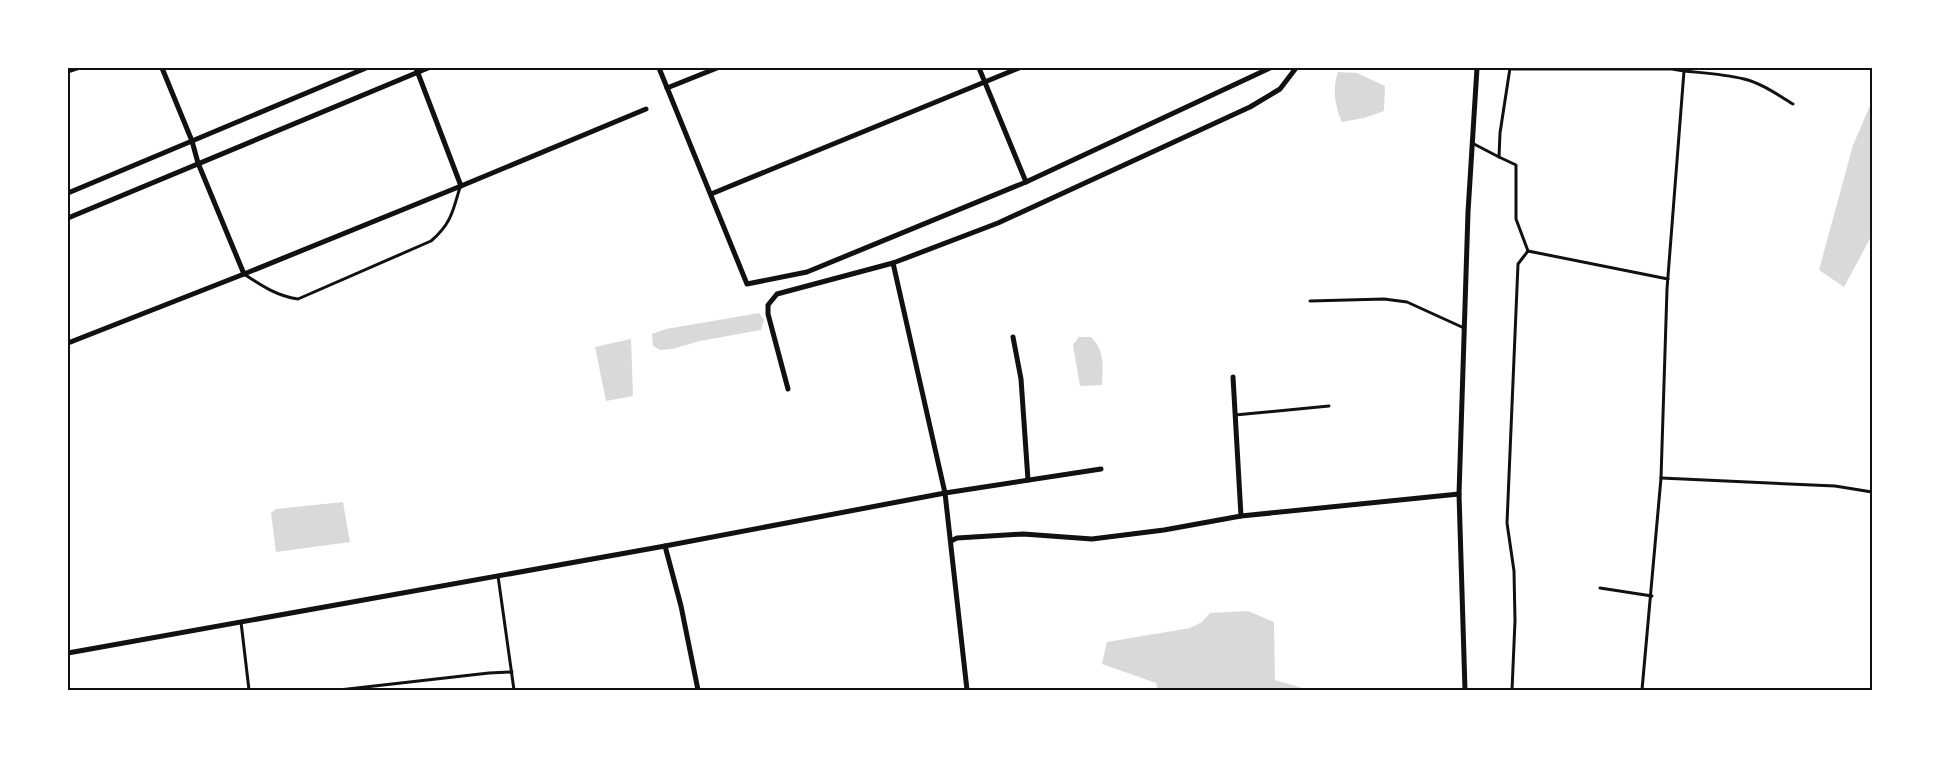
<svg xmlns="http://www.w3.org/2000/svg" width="1940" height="758" font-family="'Varela Round',sans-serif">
  <rect width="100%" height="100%" fill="#fff"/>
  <g fill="#d9d9d9">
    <path d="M 1338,72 L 1357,73 L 1385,86 L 1384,111 L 1364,118 L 1342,122 C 1335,108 1332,87 1338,72 Z"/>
    <path d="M 1872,101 L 1872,235 L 1844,287 L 1819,270 L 1853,145 Z"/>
    <path d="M 759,313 L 764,320 L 761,330 L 700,341 L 672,349 L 660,350 L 653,346 L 652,334 L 666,329 Z"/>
    <path d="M 1079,337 L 1091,337 C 1105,351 1103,367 1102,385 L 1080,386 L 1073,345 Z"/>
    <path d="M 631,339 L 633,396 L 606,401 L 595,347 Z"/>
    <path d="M 343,502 L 350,542 L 276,552 L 271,513 L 276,509 Z"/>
    <path d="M 1248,611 L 1274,622 L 1275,680 L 1309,690 L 1158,690 L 1156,683 L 1102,664 L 1107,642 L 1190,628 L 1202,622 L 1210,613 Z"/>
  </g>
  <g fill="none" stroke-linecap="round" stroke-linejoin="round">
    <g stroke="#111" stroke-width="3">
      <path d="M 1510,69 L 1672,69 L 1684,71 L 1667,289 L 1661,478 L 1642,690"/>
      <path d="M 1684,71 C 1704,73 1724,74 1744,79 C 1761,83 1778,95 1793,104"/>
      <path d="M 1472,143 L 1499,157 L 1500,133 L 1510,68"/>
      <path d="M 1499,157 L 1516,165 L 1516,219 L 1528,251"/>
      <path d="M 244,274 C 262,286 277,296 298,299 L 431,241 C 451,224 453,211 460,187"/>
      <path d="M 1310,301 L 1384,299 L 1407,302 L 1464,328"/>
      <path d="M 1235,415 L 1329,406"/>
      <path d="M 1661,478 L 1835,486 L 1872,492"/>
      <path d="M 498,576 L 514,690"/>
      <path d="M 1600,588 L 1652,596"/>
      <path d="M 241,622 L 249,690"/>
      <path d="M 339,690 L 489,673 L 512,672"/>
      <path d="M 1512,690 L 1515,621 L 1514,571 L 1507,523 L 1518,264 L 1528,251 L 1668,279"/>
    </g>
    <g stroke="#111" stroke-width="5">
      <path d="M 162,68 L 192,141 L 198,163 L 244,274"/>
      <path d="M 416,68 L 461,186 L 646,109"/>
      <path d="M 659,68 L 747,284 L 807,272 L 1026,182 L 1270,68"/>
      <path d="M 979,68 L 1026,182"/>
      <path d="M 68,71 L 77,68"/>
      <path d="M 667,88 L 717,68"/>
      <path d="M 68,193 L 366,68"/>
      <path d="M 711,194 L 1019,68"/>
      <path d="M 68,218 L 428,68"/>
      <path d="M 893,263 L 945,493 L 1101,469"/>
      <path d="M 1013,337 L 1021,379 L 1028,480"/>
      <path d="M 68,343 L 244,274 L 461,186"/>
      <path d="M 1233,377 L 1241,516"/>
      <path d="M 788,389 L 768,314 L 768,305 L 777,294 L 893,263 L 998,223 L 1250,107 L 1280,89 L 1296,68"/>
      <path d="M 951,541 L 957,538 L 1023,534 L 1092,539 L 1164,530 L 1241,516 L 1459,494"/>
      <path d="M 665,546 L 681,606 L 698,690"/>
      <path d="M 68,653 L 665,546 L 945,493 L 967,690"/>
      <path d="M 1465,690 L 1459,494 L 1468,212 L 1477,68"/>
    </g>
  </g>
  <rect width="1940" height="758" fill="none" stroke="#ffffff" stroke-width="138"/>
  <rect x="69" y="69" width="1802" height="620" fill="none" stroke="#111" stroke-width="2"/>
</svg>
